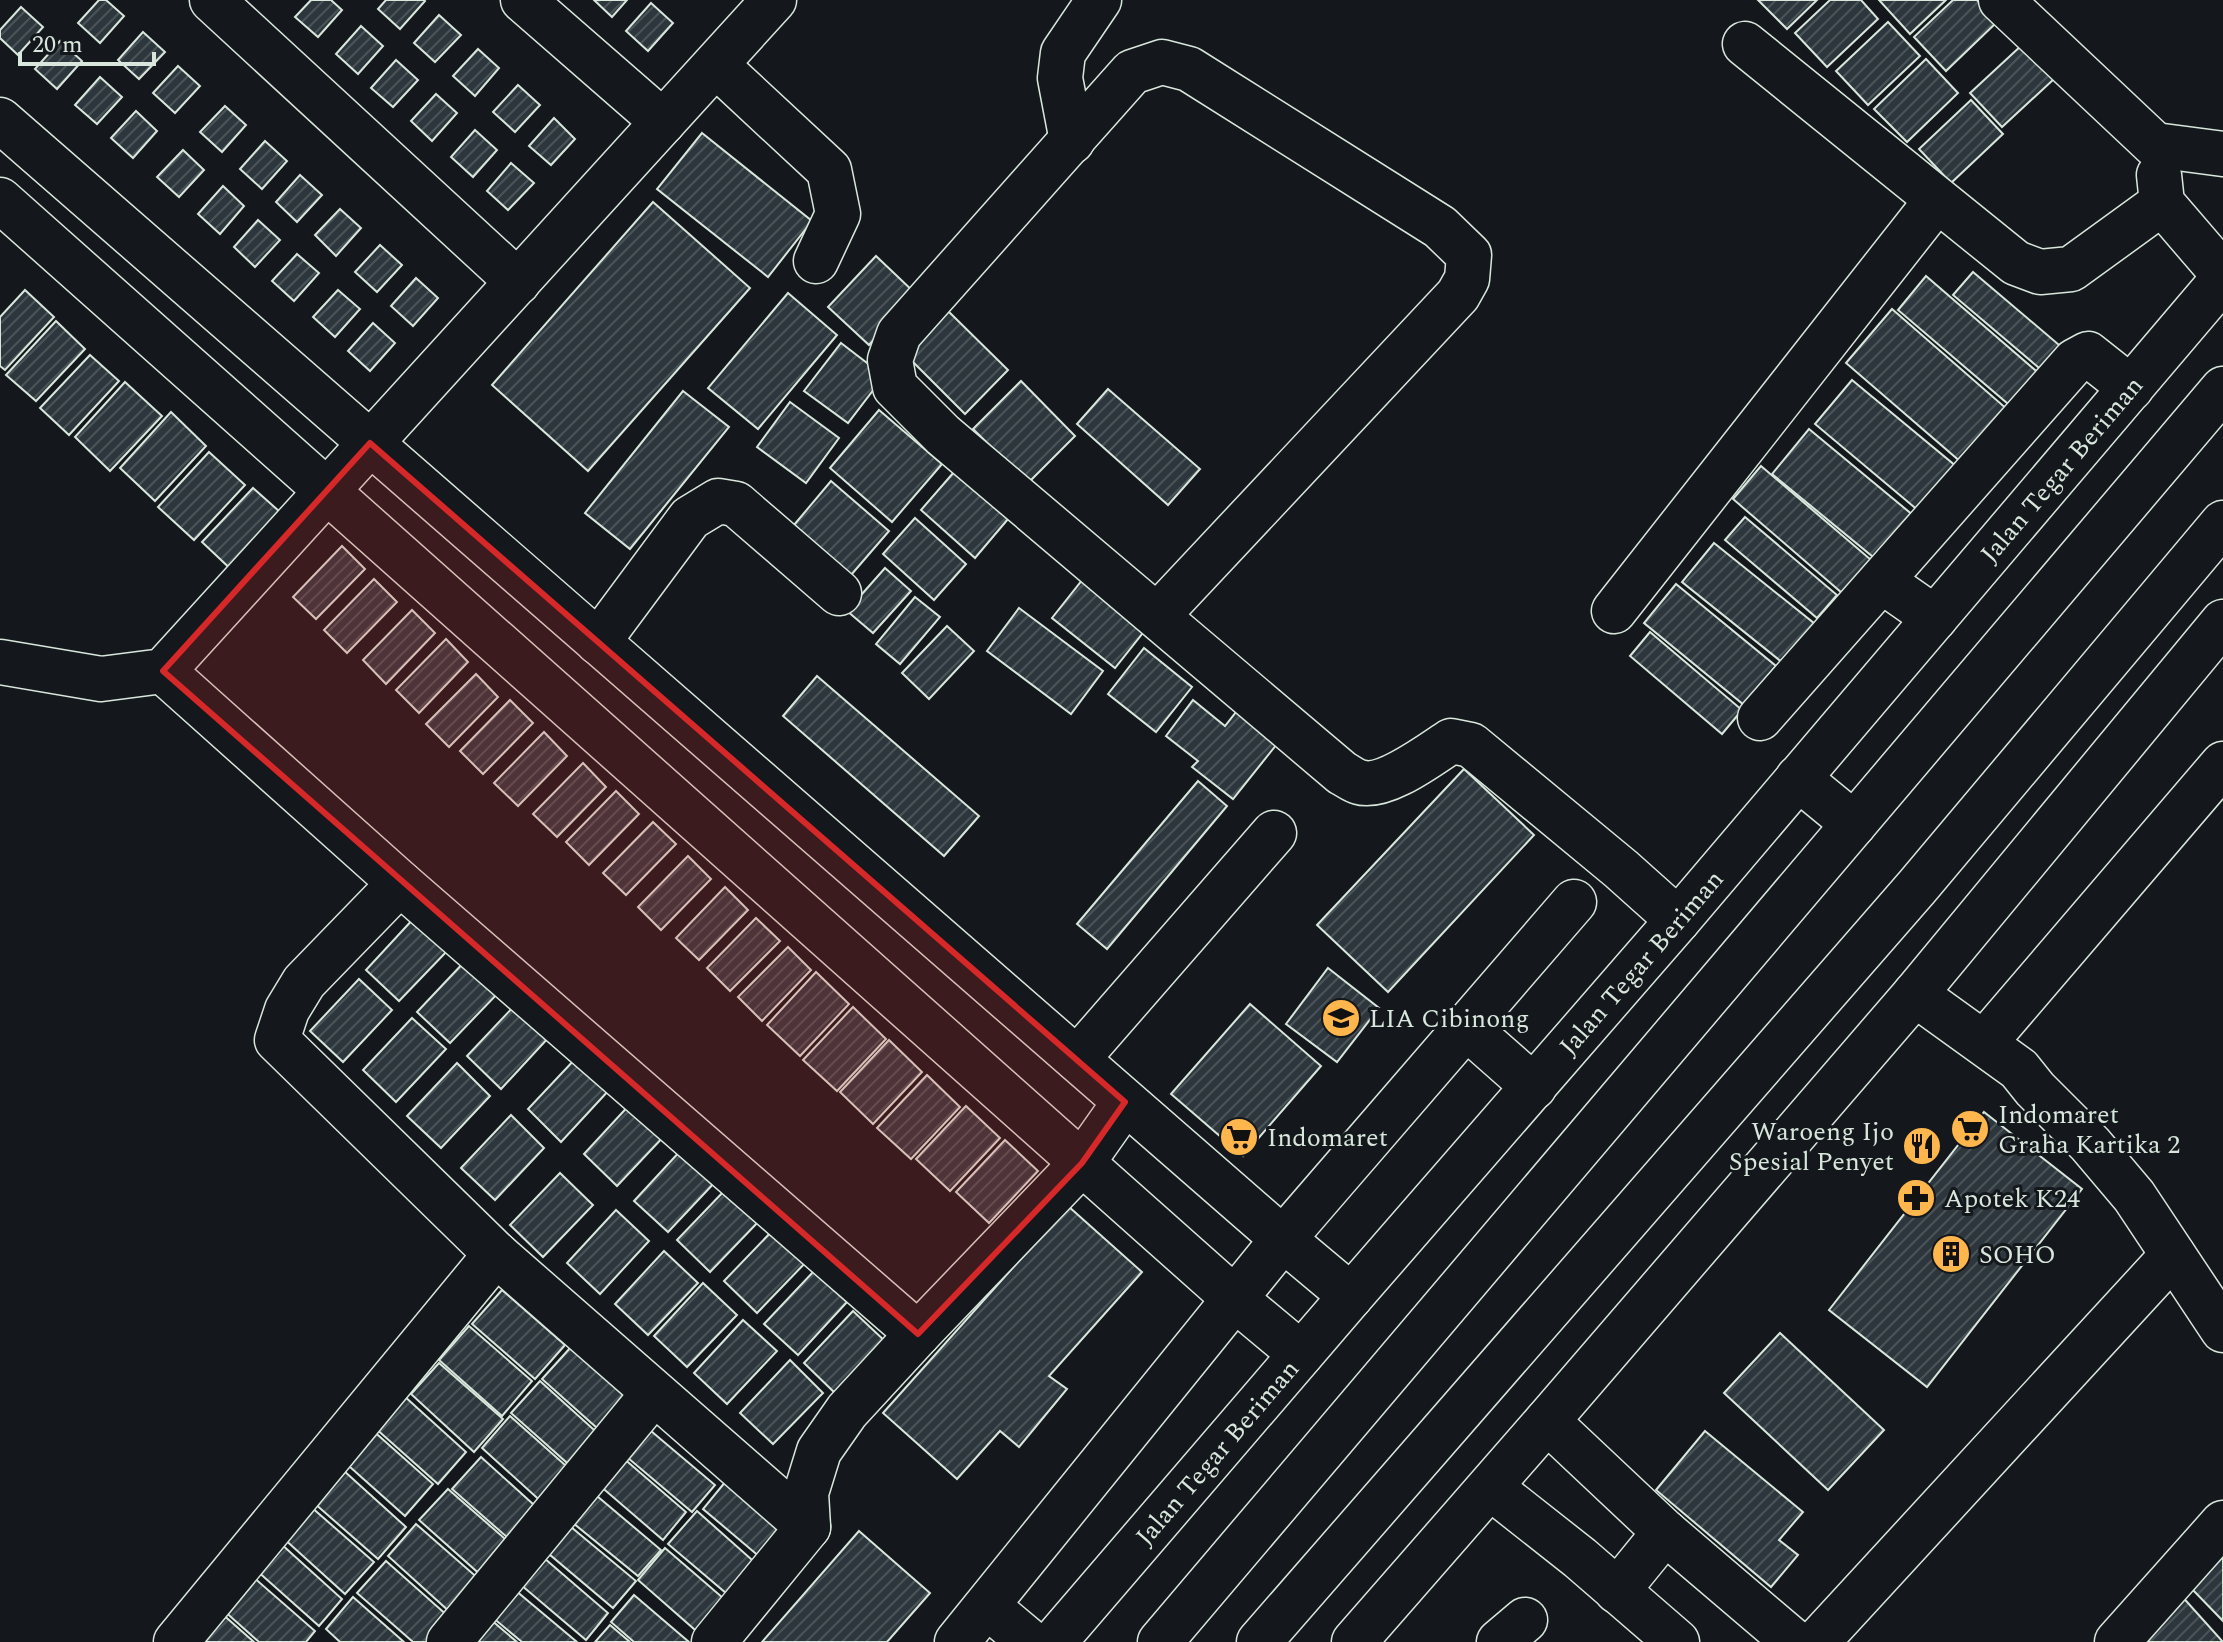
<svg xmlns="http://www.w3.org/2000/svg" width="2223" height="1642" font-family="Spectral,serif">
  <defs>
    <pattern id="building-hatch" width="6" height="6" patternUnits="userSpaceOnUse" patternTransform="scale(2)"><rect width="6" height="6" fill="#2c363c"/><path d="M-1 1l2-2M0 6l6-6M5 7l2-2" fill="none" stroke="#4a5358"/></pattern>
  </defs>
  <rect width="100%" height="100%" fill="#14181c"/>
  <g fill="url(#building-hatch)" stroke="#d8e6dc" stroke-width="2">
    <path d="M 99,0 L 106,0 L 124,16 L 100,43 L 78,23 Z"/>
    <path d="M 311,0 L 331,0 L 342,10 L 318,37 L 295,17 Z"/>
    <path d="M 386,0 L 424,0 L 425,1 L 400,29 L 378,9 Z"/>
    <path d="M 594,0 L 627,0 L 612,17 Z"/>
    <path d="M 1758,0 L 1817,0 L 1787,29 Z"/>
    <path d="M 1830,0 L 1861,0 L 1878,19 L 1827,67 L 1795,33 Z"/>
    <path d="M 1879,0 L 1946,0 L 1910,34 Z"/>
    <path d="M 1953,0 L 1977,0 L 1997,22 L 1946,71 L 1914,37 Z"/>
    <path d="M 651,3 L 673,23 L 648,51 L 626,31 Z"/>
    <path d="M 21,7 L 43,27 L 18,55 L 0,38 L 0,30 Z"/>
    <path d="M 439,15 L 461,35 L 435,62 L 414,43 Z"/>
    <path d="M 1888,22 L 1920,56 L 1868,105 L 1836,71 Z"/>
    <path d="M 361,26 L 383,46 L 358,74 L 336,54 Z"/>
    <path d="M 143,32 L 165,52 L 139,79 L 118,60 Z"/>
    <path d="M 60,41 L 82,61 L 57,89 L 35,69 Z"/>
    <path d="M 2022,45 L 2054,79 L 2002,127 L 1970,93 Z"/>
    <path d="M 478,49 L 499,68 L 475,96 L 453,76 Z"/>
    <path d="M 1926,59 L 1958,93 L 1907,142 L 1874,109 Z"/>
    <path d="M 396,60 L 418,80 L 393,107 L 371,88 Z"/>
    <path d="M 178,66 L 200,86 L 175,113 L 153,93 Z"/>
    <path d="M 100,77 L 122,97 L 97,124 L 75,105 Z"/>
    <path d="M 518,85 L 540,105 L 515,132 L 493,112 Z"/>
    <path d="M 436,94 L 457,113 L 432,141 L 411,121 Z"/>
    <path d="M 1971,100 L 2003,134 L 1951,183 L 1919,149 Z"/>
    <path d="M 225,106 L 246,125 L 222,152 L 200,132 Z"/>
    <path d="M 136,111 L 157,131 L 133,158 L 111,138 Z"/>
    <path d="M 554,118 L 575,139 L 551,165 L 529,146 Z"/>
    <path d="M 475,130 L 497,150 L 473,177 L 451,157 Z"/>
    <path d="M 702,133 L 812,221 L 768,277 L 657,189 Z"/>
    <path d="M 265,141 L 287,161 L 262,189 L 240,169 Z"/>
    <path d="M 183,150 L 204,170 L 179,197 L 157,177 Z"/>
    <path d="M 511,163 L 534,183 L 508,210 L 487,191 Z"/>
    <path d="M 300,175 L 322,195 L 297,222 L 276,202 Z"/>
    <path d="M 223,186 L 244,206 L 220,234 L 198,214 Z"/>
    <path d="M 653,202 L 750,288 L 588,471 L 492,385 Z"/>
    <path d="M 340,209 L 361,228 L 336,256 L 315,235 Z"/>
    <path d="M 258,220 L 280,240 L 255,267 L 234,247 Z"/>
    <path d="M 380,245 L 402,265 L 377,292 L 355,272 Z"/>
    <path d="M 297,254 L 319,273 L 294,301 L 272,281 Z"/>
    <path d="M 876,256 L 916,294 L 869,345 L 828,307 Z"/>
    <path d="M 1973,272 L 2065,350 L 2045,373 L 1953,295 Z"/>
    <path d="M 1926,276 L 2042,376 L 2014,409 L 1898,310 Z"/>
    <path d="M 416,278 L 438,298 L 413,326 L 391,306 Z"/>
    <path d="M 25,290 L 54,317 L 5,370 L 0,366 L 0,317 Z"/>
    <path d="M 338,290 L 360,309 L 335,337 L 313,317 Z"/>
    <path d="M 788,293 L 837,335 L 758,429 L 708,388 Z"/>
    <path d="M 944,307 L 1008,370 L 965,414 L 901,350 Z"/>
    <path d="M 1892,309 L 2008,410 L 1962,463 L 1846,363 Z"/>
    <path d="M 56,321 L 85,349 L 36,401 L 6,375 Z"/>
    <path d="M 373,323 L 395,343 L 370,371 L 348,351 Z"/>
    <path d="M 841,343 L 884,376 L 848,423 L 804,391 Z"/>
    <path d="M 90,355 L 119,381 L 69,435 L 40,408 Z"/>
    <path d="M 1852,380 L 1957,467 L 1920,512 L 1815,424 Z"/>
    <path d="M 1021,381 L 1075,436 L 1028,483 L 973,429 Z"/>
    <path d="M 125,382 L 162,416 L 110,471 L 75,437 Z"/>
    <path d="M 1108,389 L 1200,469 L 1168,505 L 1077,424 Z"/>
    <path d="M 683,391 L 729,427 L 630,549 L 585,513 Z"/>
    <path d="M 790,402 L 839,438 L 806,483 L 757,447 Z"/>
    <path d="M 879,410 L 942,464 L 892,522 L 830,468 Z"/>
    <path d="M 171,412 L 206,446 L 155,501 L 120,468 Z"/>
    <path d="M 1809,429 L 1914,516 L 1878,561 L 1772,474 Z"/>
    <path d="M 209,452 L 245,485 L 194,540 L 158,507 Z"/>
    <path d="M 1761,466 L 1877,565 L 1849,599 L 1733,499 Z"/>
    <path d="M 954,472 L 1008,519 L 975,558 L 921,510 Z"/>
    <path d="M 831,481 L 889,531 L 851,575 L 794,525 Z"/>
    <path d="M 253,488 L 289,520 L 237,575 L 202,542 Z"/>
    <path d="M 1745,517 L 1837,595 L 1817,618 L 1725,540 Z"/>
    <path d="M 915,518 L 966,564 L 934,600 L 883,554 Z"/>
    <path d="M 1714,543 L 1815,624 L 1783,663 L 1682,582 Z"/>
    <path d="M 342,546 L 365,569 L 316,619 L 293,597 Z"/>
    <path d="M 885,568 L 911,591 L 873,633 L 847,611 Z"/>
    <path d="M 1087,574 L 1150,624 L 1115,668 L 1052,618 Z"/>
    <path d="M 374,579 L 397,602 L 347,653 L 324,630 Z"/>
    <path d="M 1676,584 L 1776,666 L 1744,705 L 1644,623 Z"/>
    <path d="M 915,597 L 940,617 L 900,664 L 876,644 Z"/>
    <path d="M 1019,608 L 1103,671 L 1071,714 L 987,651 Z"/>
    <path d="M 412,610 L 435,633 L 386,684 L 363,660 Z"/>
    <path d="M 947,626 L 974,651 L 929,699 L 902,673 Z"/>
    <path d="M 1650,632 L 1742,710 L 1722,734 L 1630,656 Z"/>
    <path d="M 446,639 L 468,662 L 419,713 L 396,690 Z"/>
    <path d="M 1144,648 L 1192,687 L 1156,732 L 1108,694 Z"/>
    <path d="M 476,674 L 498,697 L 449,747 L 426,724 Z"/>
    <path d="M 817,676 L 979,816 L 944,856 L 783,716 Z"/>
    <path d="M 510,700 L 533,723 L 483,774 L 460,751 Z"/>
    <path d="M 1193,700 L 1225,726 L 1240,707 L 1281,739 L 1233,799 L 1192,767 L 1198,761 L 1166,736 Z"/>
    <path d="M 544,732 L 567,756 L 518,806 L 494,783 Z"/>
    <path d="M 583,763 L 606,787 L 557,837 L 533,814 Z"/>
    <path d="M 1464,769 L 1534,835 L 1388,992 L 1317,925 Z"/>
    <path d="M 1198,781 L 1227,806 L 1107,949 L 1077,924 Z"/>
    <path d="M 616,791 L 639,814 L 589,865 L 566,842 Z"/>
    <path d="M 653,822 L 676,844 L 626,895 L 603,873 Z"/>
    <path d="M 688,856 L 711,879 L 661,930 L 638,907 Z"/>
    <path d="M 725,887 L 748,910 L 699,960 L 676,938 Z"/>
    <path d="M 415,917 L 449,949 L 399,1001 L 366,970 Z"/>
    <path d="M 756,918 L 780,941 L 730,991 L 707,968 Z"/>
    <path d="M 788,947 L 811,970 L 762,1021 L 738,997 Z"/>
    <path d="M 467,959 L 500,991 L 450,1043 L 417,1012 Z"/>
    <path d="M 1328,968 L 1379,1008 L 1337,1062 L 1286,1024 Z"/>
    <path d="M 816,972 L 849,1004 L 800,1056 L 767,1025 Z"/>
    <path d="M 359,979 L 392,1010 L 343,1062 L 310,1031 Z"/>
    <path d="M 516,1004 L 550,1036 L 501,1089 L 467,1056 Z"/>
    <path d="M 1250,1004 L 1321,1066 L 1243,1156 L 1171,1094 Z"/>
    <path d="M 853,1007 L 886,1039 L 837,1091 L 803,1060 Z"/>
    <path d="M 412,1018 L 446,1049 L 396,1102 L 363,1070 Z"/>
    <path d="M 889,1040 L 922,1072 L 873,1124 L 840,1092 Z"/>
    <path d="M 577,1057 L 610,1089 L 561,1142 L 528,1109 Z"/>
    <path d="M 457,1063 L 490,1096 L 441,1148 L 407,1116 Z"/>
    <path d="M 927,1075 L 960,1107 L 911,1159 L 877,1128 Z"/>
    <path d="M 633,1101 L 667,1133 L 617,1186 L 584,1154 Z"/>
    <path d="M 966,1106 L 1000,1138 L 950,1191 L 916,1159 Z"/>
    <path d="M 1984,1112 L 2082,1189 L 1927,1387 L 1829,1310 Z"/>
    <path d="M 511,1115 L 544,1148 L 495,1200 L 461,1168 Z"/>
    <path d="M 1005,1140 L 1038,1171 L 989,1223 L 956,1192 Z"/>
    <path d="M 683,1148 L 717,1180 L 668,1232 L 634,1201 Z"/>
    <path d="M 560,1173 L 593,1205 L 543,1257 L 510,1225 Z"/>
    <path d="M 727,1188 L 761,1219 L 710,1272 L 677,1240 Z"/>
    <path d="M 1068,1206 L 1142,1272 L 1049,1376 L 1067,1389 L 1019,1447 L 1000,1431 L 957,1479 L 883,1413 Z"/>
    <path d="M 616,1210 L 649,1241 L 600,1294 L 567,1263 Z"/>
    <path d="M 774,1229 L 808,1260 L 757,1313 L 724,1281 Z"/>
    <path d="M 664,1251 L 698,1283 L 648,1335 L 615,1304 Z"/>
    <path d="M 814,1271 L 847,1302 L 798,1355 L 764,1324 Z"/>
    <path d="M 703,1283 L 737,1315 L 687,1367 L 654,1336 Z"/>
    <path d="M 502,1290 L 565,1345 L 535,1379 L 472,1324 Z"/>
    <path d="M 853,1311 L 887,1343 L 837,1395 L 804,1363 Z"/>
    <path d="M 743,1320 L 777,1351 L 727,1404 L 694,1373 Z"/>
    <path d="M 469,1326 L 532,1381 L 502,1416 L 439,1360 Z"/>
    <path d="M 1780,1333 L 1884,1430 L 1828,1490 L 1724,1393 Z"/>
    <path d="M 571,1347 L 634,1404 L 606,1436 L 542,1379 Z"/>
    <path d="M 790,1360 L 823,1393 L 773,1444 L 740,1413 Z"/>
    <path d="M 439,1363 L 503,1419 L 474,1452 L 411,1394 Z"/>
    <path d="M 540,1381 L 603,1438 L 575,1470 L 511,1413 Z"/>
    <path d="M 403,1395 L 466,1452 L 438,1484 L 374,1427 Z"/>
    <path d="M 510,1416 L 574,1473 L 545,1505 L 482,1448 Z"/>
    <path d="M 370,1428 L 433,1484 L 405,1516 L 341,1459 Z"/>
    <path d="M 651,1431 L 715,1485 L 692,1512 L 628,1458 Z"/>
    <path d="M 1705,1431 L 1803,1512 L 1779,1540 L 1798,1555 L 1771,1587 L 1656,1490 Z"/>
    <path d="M 481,1457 L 544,1514 L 516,1545 L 452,1489 Z"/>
    <path d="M 622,1457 L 686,1512 L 663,1540 L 599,1485 Z"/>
    <path d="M 343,1470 L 406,1527 L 378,1559 L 314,1503 Z"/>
    <path d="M 726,1481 L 790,1536 L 767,1563 L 703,1509 Z"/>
    <path d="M 448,1489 L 512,1545 L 483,1577 L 419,1520 Z"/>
    <path d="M 597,1496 L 661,1550 L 638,1576 L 573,1523 Z"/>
    <path d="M 310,1506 L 374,1562 L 345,1594 L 282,1537 Z"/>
    <path d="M 697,1511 L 760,1567 L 733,1599 L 668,1544 Z"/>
    <path d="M 416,1524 L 480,1580 L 451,1613 L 388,1556 Z"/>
    <path d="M 571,1527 L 636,1581 L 613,1608 L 549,1554 Z"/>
    <path d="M 859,1531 L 930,1593 L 887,1642 L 762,1642 Z"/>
    <path d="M 280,1543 L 342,1599 L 319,1626 L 256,1570 Z"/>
    <path d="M 665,1548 L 730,1604 L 702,1636 L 638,1580 Z"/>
    <path d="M 2223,1554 L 2223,1621 L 2190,1587 Z"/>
    <path d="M 544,1558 L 608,1613 L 586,1640 L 521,1585 Z"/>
    <path d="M 386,1561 L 449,1617 L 427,1642 L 413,1642 L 357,1593 Z"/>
    <path d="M 252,1576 L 315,1631 L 306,1642 L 259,1642 L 222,1609 Z"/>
    <path d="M 515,1590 L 577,1642 L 522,1642 L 492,1617 Z"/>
    <path d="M 2179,1593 L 2223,1642 L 2149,1642 L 2139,1630 Z"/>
    <path d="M 634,1595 L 689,1642 L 634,1642 L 611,1622 Z"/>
    <path d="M 353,1597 L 404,1642 L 340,1642 L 326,1629 Z"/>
    <path d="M 220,1612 L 254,1642 L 193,1642 Z"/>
    <path d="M 490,1619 L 517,1642 L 471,1642 Z"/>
    <path d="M 610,1625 L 630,1642 L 595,1642 Z"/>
  </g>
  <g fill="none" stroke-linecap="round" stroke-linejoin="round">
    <defs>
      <g id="minor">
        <path d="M 212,0 L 518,282"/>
        <path d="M 523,0 L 663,122"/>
        <path d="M 2001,0 L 2155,145 L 2223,154"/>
        <path d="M 1745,44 L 2016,263 L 2040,272 L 2071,269 L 2162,203"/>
        <path d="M 718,62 L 730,78 L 829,170 L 838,214 L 816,261"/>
        <path d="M 0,120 L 1283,1239 L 1351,1296"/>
        <path d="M 1072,141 L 1060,78 L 1063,53 L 1099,0"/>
        <path d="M 2159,175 L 2162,203 L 2223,274"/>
        <path d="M 0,200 L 1235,1299 L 1301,1354"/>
        <path d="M 1882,581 L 1935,618"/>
        <path d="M 1614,611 L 1937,200"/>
        <path d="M 1157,616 L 1458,295 L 1467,279 L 1469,255 L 1440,227 L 1189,69 L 1162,62 L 1132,72 L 899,334 L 890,360 L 895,387 L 943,435 L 1342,773 C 1348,776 1354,781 1359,782 C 1384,790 1431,754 1451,741 L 1471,745 L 1621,869 L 1678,920"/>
        <path d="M 598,642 L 690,518 L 718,501 L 736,504 L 839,593"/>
        <path d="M 0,662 L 101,679 L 163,671 L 774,0"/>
        <path d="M 163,671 L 400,883 L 918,1334"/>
        <path d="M 1760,718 L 2075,361 L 2088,354 L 2131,388"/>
        <path d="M 400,883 L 304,982 L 287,1010 L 277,1040 L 496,1254 L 808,1527"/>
        <path d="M 1915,994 L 2019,1069 L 2035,1089 L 2090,1144 L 2134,1196 L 2223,1330"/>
        <path d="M 1466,1027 L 1534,1087"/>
        <path d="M 1985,1042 L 2223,764"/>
        <path d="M 1077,1059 L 1274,833"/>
        <path d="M 1547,1421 L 1665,1532 L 1794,1642"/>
        <path d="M 1490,1487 L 1580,1558 L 1677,1642"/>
        <path d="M 1617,1591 L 1665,1532"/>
        <path d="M 987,1606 L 1030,1642"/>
        <path d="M 176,1642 L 496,1254"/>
        <path d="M 449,1642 L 653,1394"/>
        <path d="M 714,1642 L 808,1527 L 806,1493 L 819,1451 L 847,1411 L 918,1334 L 1082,1163 L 1125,1102"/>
        <path d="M 957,1642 L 1283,1239 L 1574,902"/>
        <path d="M 1499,1642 L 1525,1620"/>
        <path d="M 1817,1642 L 2173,1255"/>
        <path d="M 2117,1642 L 2223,1523"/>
      </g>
      <g id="major">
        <path d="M 1798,778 L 1854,824"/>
        <path id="s1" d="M 1054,1642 L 1351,1296 L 1678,920 L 2223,279"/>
        <path d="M 1160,1642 L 2223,389"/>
        <path d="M 1259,1642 L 1917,887 L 2223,523"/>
        <path d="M 1354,1642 L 1547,1421 L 1915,994 L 2223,622"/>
      </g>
    </defs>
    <use href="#minor" stroke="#d8e6dc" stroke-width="47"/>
    <use href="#major" stroke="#d8e6dc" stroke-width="47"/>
    <use href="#minor" stroke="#14181c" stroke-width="44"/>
    <use href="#major" stroke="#14181c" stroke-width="44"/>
  </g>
  <path fill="#d62828" fill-opacity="0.2" stroke="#d62828" stroke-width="6" stroke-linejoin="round" d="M 370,443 L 1125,1102 L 1082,1163 L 918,1334 L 163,671 Z"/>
  <defs>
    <symbol id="school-disc" viewBox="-11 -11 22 22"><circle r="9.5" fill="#ffb74d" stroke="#14181c"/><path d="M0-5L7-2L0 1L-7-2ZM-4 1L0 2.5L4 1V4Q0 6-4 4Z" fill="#111"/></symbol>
    <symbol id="supermarket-disc" viewBox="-11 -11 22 22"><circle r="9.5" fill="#ffb74d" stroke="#14181c"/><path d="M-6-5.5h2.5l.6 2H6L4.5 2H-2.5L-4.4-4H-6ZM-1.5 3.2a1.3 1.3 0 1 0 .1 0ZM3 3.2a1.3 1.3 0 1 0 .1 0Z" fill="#111"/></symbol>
    <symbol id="restaurant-disc" viewBox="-11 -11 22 22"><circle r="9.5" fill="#ffb74d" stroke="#14181c"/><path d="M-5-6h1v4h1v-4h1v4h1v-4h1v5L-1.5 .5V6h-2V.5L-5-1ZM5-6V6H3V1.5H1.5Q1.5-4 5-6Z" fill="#111"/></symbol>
    <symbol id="pharmacy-disc" viewBox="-11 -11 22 22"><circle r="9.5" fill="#ffb74d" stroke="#14181c"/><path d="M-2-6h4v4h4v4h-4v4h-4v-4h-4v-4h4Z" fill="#111"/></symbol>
    <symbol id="building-disc" viewBox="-11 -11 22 22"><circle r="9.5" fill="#ffb74d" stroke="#14181c"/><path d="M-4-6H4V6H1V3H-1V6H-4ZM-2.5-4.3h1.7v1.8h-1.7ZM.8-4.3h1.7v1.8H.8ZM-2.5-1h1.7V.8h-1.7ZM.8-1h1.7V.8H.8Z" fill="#111"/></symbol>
  </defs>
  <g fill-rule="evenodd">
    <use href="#school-disc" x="1319" y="996" width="44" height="44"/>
    <use href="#supermarket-disc" x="1948" y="1107" width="44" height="44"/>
    <use href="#supermarket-disc" x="1217" y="1115" width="44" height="44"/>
    <use href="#restaurant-disc" x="1900" y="1124" width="44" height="44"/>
    <use href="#pharmacy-disc" x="1894" y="1176" width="44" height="44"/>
    <use href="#building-disc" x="1929" y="1232" width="44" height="44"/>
  </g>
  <g text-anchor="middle" stroke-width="6" stroke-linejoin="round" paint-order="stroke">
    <g font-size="26" fill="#d8e6dc" stroke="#14181c">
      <text dy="9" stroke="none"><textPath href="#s1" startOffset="1546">Jalan Tegar Beriman</textPath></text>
      <text dy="9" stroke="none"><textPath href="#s1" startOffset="898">Jalan Tegar Beriman</textPath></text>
      <text dy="9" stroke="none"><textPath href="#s1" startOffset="250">Jalan Tegar Beriman</textPath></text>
    </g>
    <g font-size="26" fill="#d8e6dc" stroke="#14181c" text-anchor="start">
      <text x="1369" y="1027">LIA Cibinong</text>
      <text x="1998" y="1123">Indomaret<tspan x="1998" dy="30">Graha Kartika 2</tspan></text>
      <text x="1894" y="1140" text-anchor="end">Waroeng Ijo<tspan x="1894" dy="30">Spesial Penyet</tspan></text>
      <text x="1267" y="1146">Indomaret</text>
      <text x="1944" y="1207">Apotek K24</text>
      <text x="1979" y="1263">SOHO</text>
    </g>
  </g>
  <path d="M20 52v12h134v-12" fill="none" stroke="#d8e6dc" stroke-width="4"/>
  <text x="32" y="52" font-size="24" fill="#d8e6dc" stroke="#14181c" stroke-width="6" paint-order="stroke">20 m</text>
</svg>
